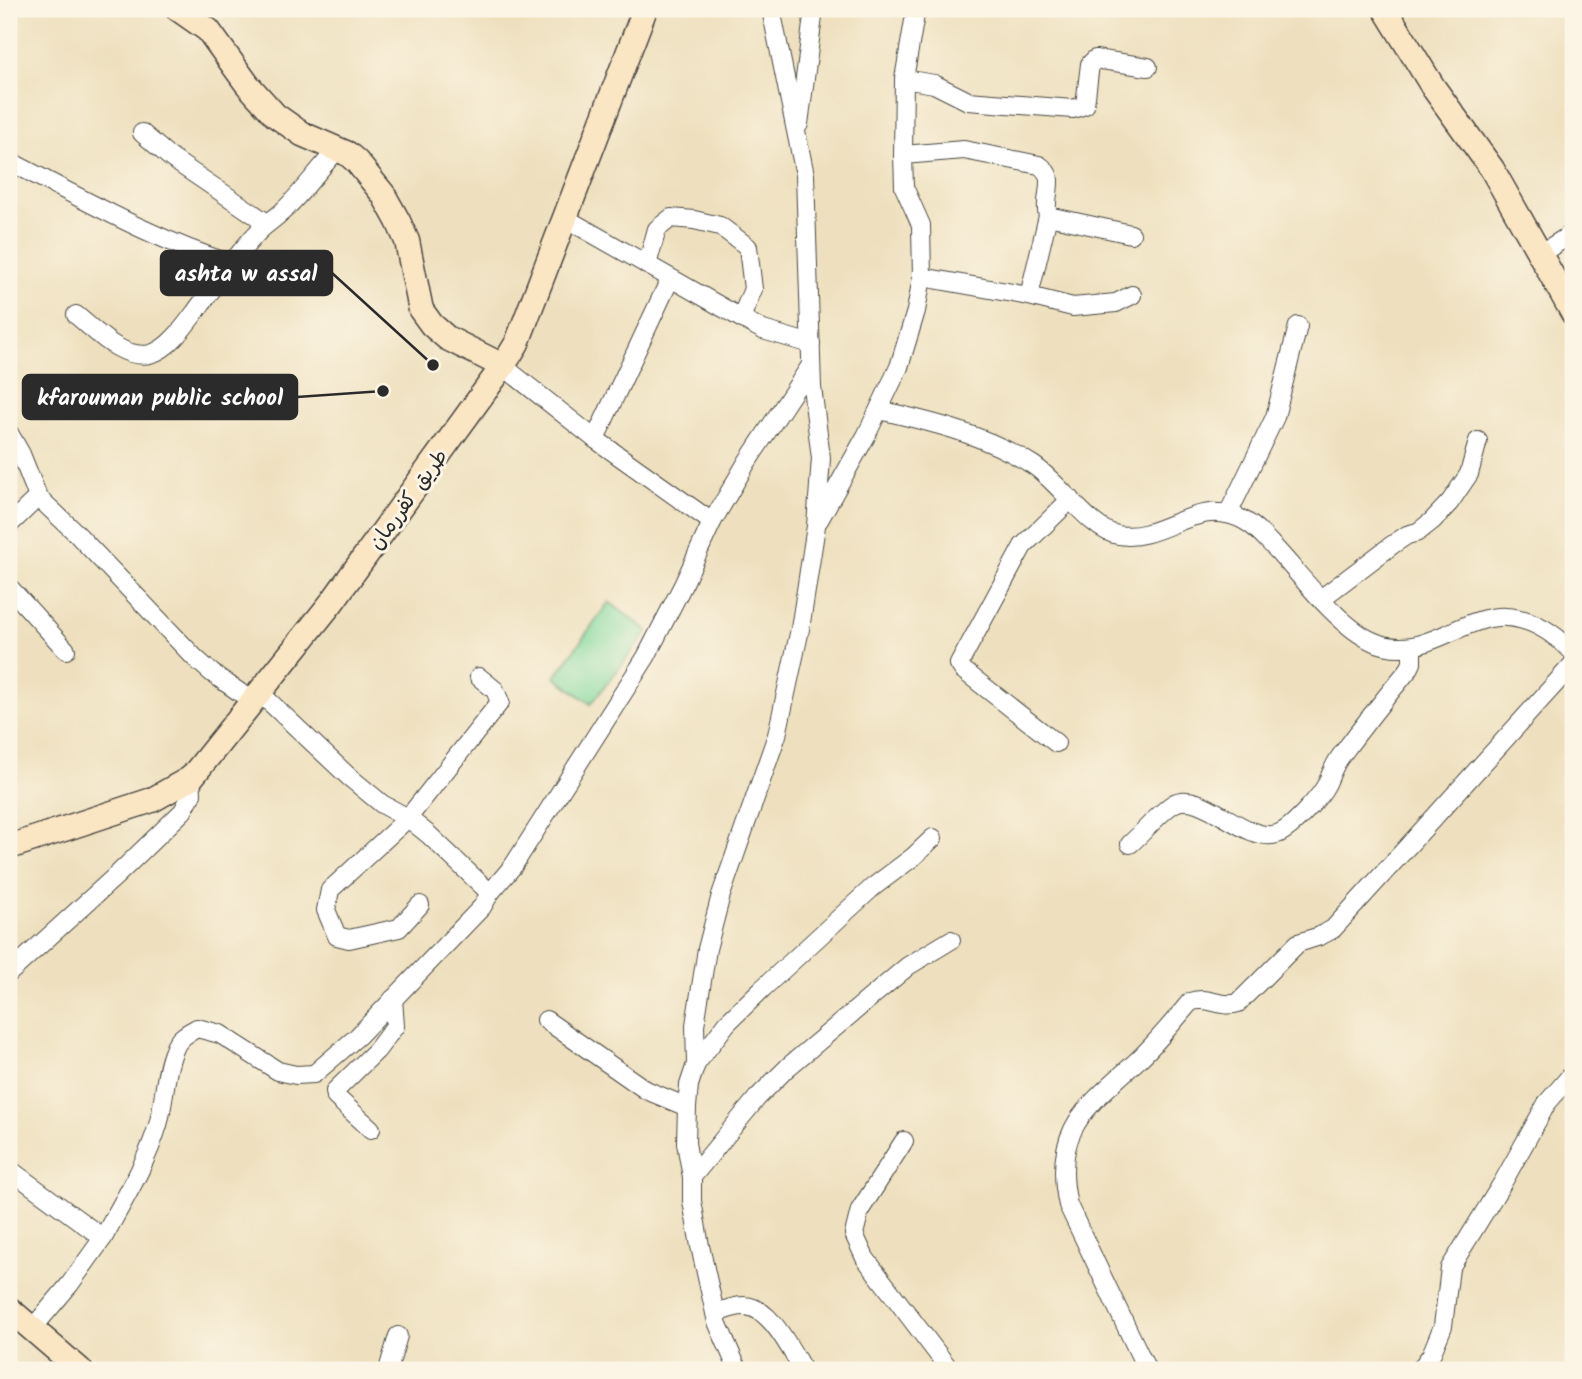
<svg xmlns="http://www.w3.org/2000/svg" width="1582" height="1379" font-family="Kalam,'Playpen Sans Arabic',sans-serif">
  <rect width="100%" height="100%" fill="#fcf5e5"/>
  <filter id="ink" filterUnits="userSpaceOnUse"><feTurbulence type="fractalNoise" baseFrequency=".0143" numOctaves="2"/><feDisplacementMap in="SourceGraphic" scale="14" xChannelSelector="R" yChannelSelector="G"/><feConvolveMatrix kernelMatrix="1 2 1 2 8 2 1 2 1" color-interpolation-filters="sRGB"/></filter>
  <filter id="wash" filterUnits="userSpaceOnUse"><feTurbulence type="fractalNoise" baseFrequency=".00686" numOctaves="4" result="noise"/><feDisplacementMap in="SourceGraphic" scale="28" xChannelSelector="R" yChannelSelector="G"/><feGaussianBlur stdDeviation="1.57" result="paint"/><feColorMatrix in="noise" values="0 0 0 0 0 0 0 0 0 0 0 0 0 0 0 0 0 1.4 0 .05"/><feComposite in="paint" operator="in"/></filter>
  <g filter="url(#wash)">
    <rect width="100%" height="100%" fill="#eee0be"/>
    <path fill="#82d99d" stroke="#568264" stroke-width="2" d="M 609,602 L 648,631 L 591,704 L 555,677 Z"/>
  </g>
  <g filter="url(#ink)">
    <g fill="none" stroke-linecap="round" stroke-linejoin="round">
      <defs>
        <g id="street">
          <path d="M 904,79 L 934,84 L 968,101 L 1073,109 L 1085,105 L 1090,64 L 1095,59 L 1148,67"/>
          <path d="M 799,124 L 814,9"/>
          <path d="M 142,133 L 171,158 L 267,223"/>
          <path d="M 903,155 L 964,150 L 1039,165 C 1059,177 1042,197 1048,216 L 1131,234"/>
          <path d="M 9,161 C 81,198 154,240 232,264"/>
          <path d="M 565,218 L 741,318 L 763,330 L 811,344"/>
          <path d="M 1540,254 L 1573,233"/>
          <path d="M 647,265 L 657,229 L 671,218 L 694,220 L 720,226 L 748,247 L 753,289 L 741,318"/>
          <path d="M 922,277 L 1029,296 L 1073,307 L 1116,303 L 1132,295"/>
          <path d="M 1029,296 L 1048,216"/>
          <path d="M 76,315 C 96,331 122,360 150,354 C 168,350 185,326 196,311 C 216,284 236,255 259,231 C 267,223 276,218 284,210 C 303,192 319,169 337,150"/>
          <path d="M 503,366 L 595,439 L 712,522 L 747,462 L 811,365"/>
          <path d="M 879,410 C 932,422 986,435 1033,465 C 1058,481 1091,531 1118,535 C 1163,543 1197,494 1245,521 C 1258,528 1267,540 1277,550 C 1301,576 1340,627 1372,641 C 1444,673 1484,564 1573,652"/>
          <path d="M 9,433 L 21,454 L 38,497 L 74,531 L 195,658 L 212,673 L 252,701"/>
          <path d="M 595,439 L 670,279"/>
          <path d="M 1228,514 L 1275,417 L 1298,326"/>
          <path d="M 819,520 L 866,436 L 899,367 L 916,311 L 922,277 L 921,225 L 904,187 L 903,155 L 904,79 L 916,9"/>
          <path d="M 9,525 L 38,497"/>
          <path d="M 9,587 L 66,650"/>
          <path d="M 1322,598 L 1392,545 L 1407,535 L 1418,532 L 1432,521 L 1450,502 L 1469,474 L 1478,441"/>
          <path d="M 1056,743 L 963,670 L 959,664 L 1023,546 L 1071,499"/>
          <path d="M 1130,844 C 1144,832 1158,814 1173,804 C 1201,787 1245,844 1277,834 C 1291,830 1323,794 1328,781 C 1332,772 1334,765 1340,757 C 1362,727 1385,698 1409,669 L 1412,663 L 1412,647"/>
          <path d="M 490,893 L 513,866 L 646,657 L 684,583 L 712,522"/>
          <path d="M 420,905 L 399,928 L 349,939 L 337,936 L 326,910 L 330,890 L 408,818 L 500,702 L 495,690 L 479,677"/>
          <path d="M 9,973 L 118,874 L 183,811 L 192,794 L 191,778"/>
          <path d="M 546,1020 L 646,1090 L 687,1107"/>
          <path d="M 696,1064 L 727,1023 L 763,988 L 873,887 L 913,857 L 933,838"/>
          <path d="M 371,1129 L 336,1097 L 335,1091 L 377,1050 L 395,1026 L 393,999"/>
          <path d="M 904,1141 L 860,1210 L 854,1234 L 865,1258 L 950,1370"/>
          <path d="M 9,1169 L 103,1238 L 70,1284 L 32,1329"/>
          <path d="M 692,1177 L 757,1098 L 788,1067 L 908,966 L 951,940"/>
          <path d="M 103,1238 C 123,1201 146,1165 158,1125 C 165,1101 164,1073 174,1050 C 178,1038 186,1034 197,1028 L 220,1034 L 278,1071 L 296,1075 L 314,1074 L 358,1036 L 482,907 L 490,893 L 429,835 L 408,818 L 382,804 L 348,776 L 259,692"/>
          <path d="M 715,1313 C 723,1311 734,1306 743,1306 C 770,1305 791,1351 803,1370"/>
          <path d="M 388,1370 L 398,1336"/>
          <path d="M 738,1370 L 717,1322 L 700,1246 L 692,1201 L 692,1177 L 686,1143 L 687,1107 L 689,1085 L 696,1064 L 695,1025 L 707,949 L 721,895 L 777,735 L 800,629 L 816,526 L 821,458 L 812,387 L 805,175 L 771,9"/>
          <path d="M 1147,1370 L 1068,1205 C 1051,1127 1088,1107 1139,1059 C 1157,1042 1174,1021 1190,1002 C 1208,995 1221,1009 1238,1003 L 1298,943 L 1320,936 L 1333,929 L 1573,664"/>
          <path d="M 1420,1370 L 1431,1355 L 1443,1326 L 1450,1268 L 1503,1182 L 1547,1103 L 1573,1073"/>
        </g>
        <g id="secondary">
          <path d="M 178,9 L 208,30 L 247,84 L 275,115 L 302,134 L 348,154 L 357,162 L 383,194 L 398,221 L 407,241 L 421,310 L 432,325 L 447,338 L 503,366"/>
          <path d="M 1385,9 L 1433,87 L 1492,169 L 1573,313"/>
          <path d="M 9,847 L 152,800 L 191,778 L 332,602 L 503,366 L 517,343 L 645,9"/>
          <path d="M 9,1309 L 80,1370"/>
        </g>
      </defs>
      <use href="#street" stroke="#484641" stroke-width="20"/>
      <use href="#secondary" stroke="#484641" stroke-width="27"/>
      <use href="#street" stroke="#fff" stroke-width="18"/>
      <use href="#secondary" stroke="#fbe6c4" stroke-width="24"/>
    </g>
  </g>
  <g text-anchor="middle" stroke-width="6" stroke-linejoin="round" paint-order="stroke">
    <g font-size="21" fill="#2b2b2b" stroke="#fcf5e5">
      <text transform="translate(408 499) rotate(-54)" y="7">طريق كفررمان</text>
    </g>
  </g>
  <path fill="none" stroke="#2b2b2b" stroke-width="2.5" d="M433 365L332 273M383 391L297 397"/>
  <g fill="#2b2b2b" stroke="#fcf5e5" stroke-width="2.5">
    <circle cx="433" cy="365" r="7"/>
    <circle cx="383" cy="391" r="7"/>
  </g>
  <g fill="#2b2b2b" stroke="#2b2b2b" stroke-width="2.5">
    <rect x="161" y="251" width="171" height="44" rx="7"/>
    <rect x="23" y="375" width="274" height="44" rx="7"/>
  </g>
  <g font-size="23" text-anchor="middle" font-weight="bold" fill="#fff">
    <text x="246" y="281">ashta w assal</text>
    <text x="160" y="405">kfarouman public school</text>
  </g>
  <rect width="1582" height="1379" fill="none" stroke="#fcf5e5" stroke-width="35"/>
</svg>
